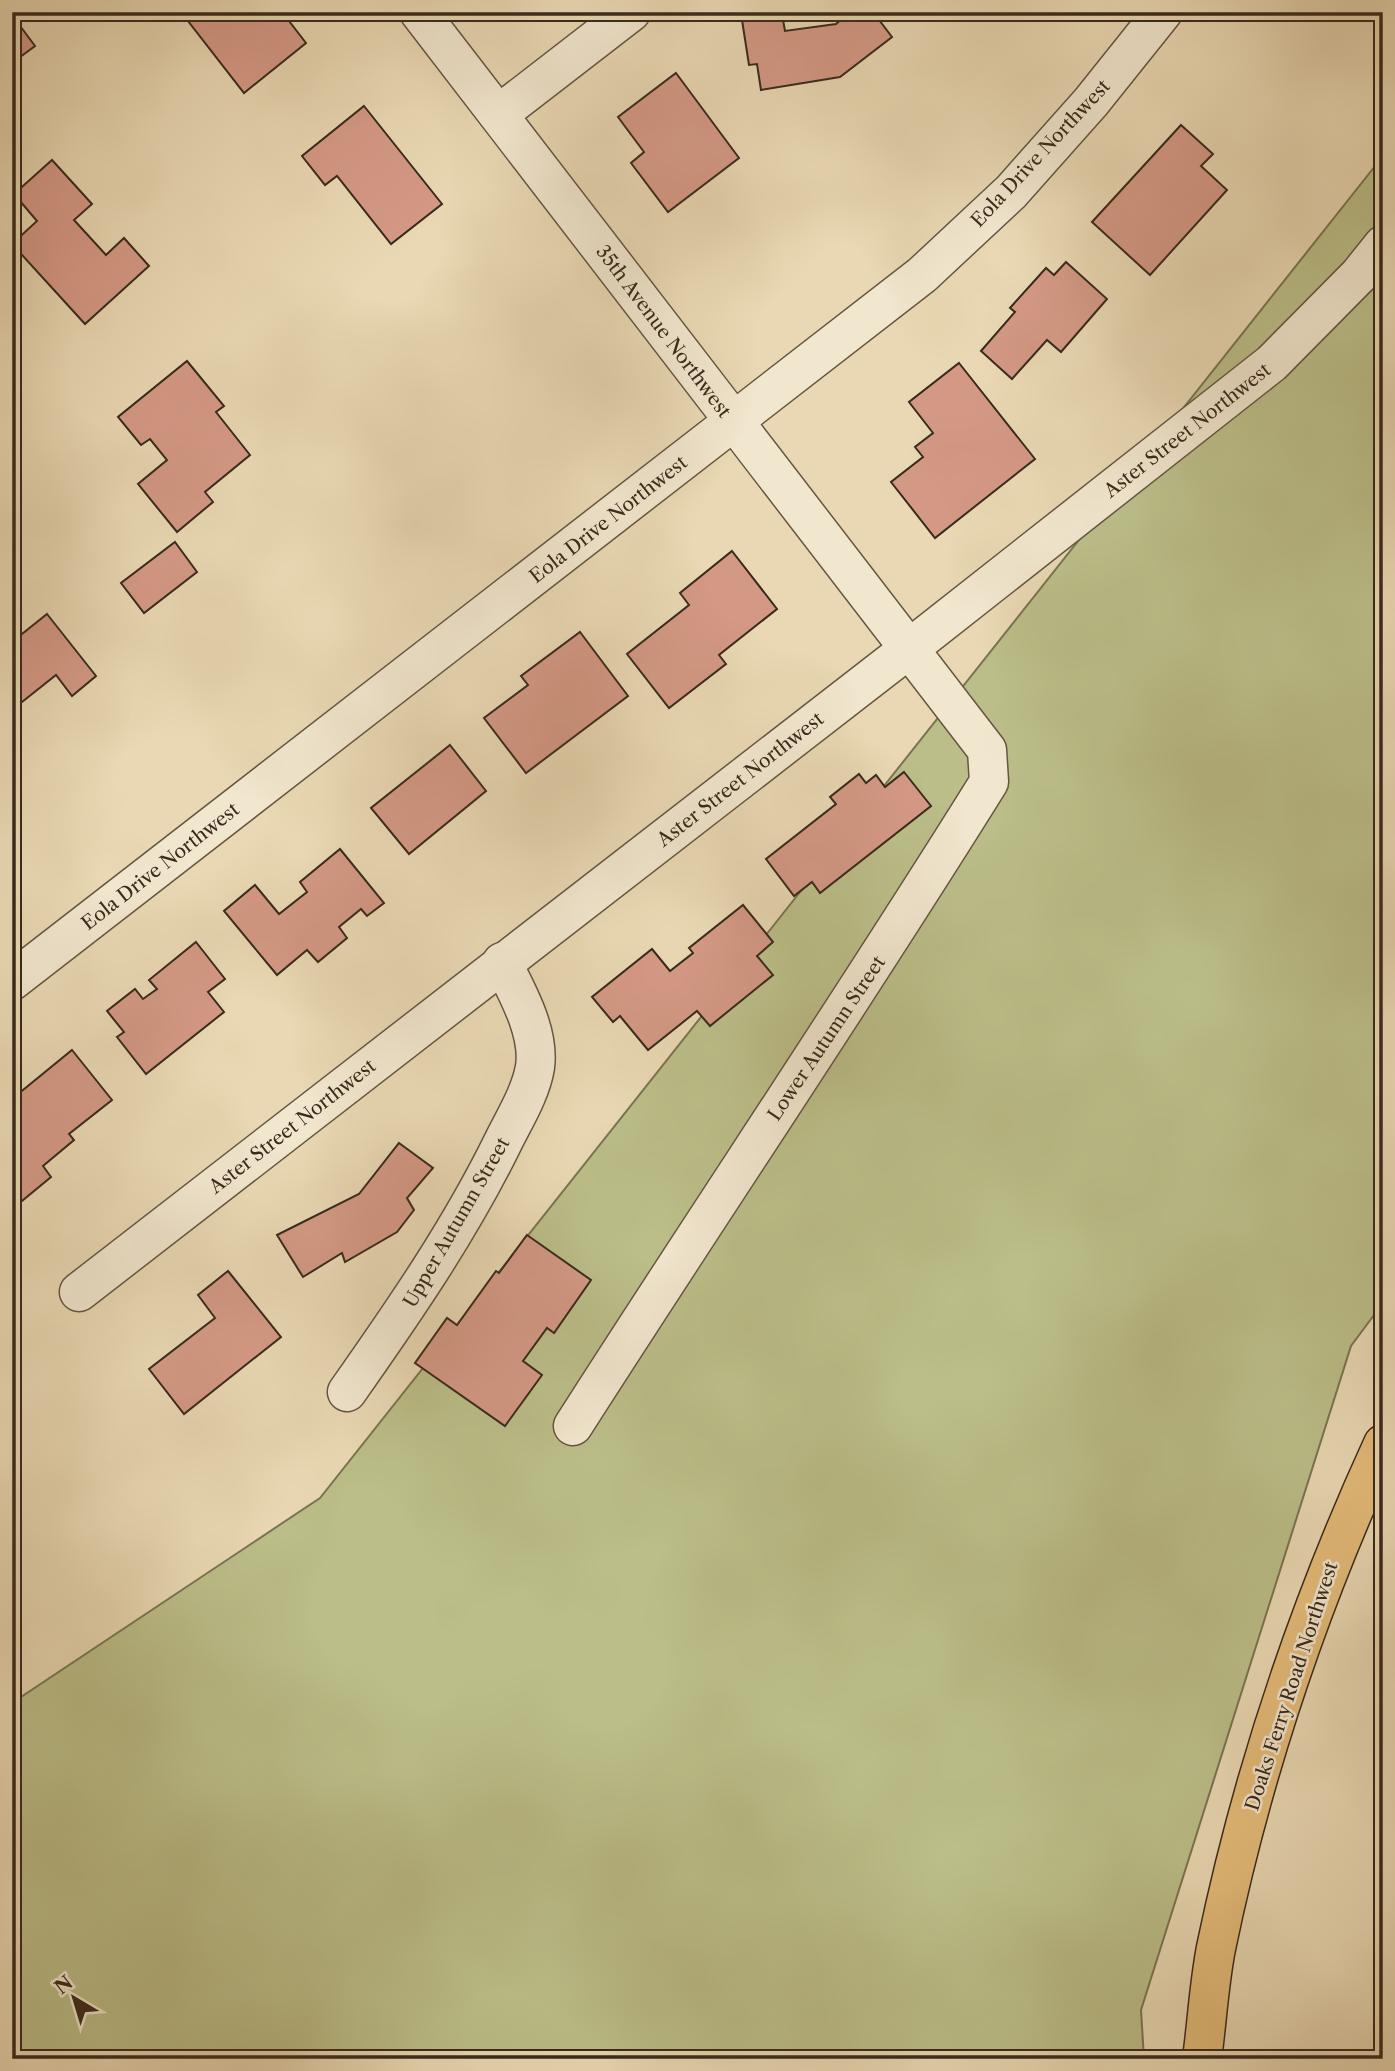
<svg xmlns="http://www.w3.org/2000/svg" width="1395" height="2071" font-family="'Libre Caslon Text',serif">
  <rect width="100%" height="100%" fill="#e9d8b3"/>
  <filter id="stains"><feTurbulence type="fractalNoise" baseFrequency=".00286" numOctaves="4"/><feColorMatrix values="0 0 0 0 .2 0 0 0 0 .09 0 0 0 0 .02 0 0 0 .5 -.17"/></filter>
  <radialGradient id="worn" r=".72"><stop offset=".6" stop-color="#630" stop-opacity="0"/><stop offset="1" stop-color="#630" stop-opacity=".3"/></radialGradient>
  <path fill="#bbbe89" stroke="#7a7452" stroke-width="2" d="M 1383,156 L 1383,1303 L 1351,1346 L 1141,2010 L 1144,2059 L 12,2059 L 12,1703 L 320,1498 Z"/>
  <g fill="#d49985" stroke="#392a1c" stroke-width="2">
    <path d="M 12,12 L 16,12 L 12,15 L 35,46 L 12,63 Z"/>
    <path d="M 181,12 L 282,12 L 306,43 L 244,93 Z"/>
    <path d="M 850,12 L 873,12 L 892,37 L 840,77 L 761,90 L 757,64 L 749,65 L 742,20 L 782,14 L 785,31 L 836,24 Z"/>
    <path d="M 676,73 L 739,158 L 668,212 L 631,163 L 644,152 L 618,117 Z"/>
    <path d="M 364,106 L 442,204 L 391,244 L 337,176 L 325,185 L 302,156 Z"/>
    <path d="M 1181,125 L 1213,154 L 1201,166 L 1227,190 L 1150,275 L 1092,222 Z"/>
    <path d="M 52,160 L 92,204 L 74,220 L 106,255 L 124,238 L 149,266 L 85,324 L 12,244 L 37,221 L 14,194 Z"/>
    <path d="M 1066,262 L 1107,299 L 1061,352 L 1047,340 L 1012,379 L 981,351 L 1015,312 L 1010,308 L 1046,268 L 1054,275 Z"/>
    <path d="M 187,361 L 224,406 L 216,412 L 250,455 L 205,492 L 213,502 L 177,532 L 138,484 L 167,460 L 150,439 L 141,445 L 118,417 Z"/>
    <path d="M 959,363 L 1035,459 L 935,538 L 891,482 L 923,457 L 915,447 L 933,433 L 909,402 Z"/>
    <path d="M 175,542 L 197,572 L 144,613 L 121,583 Z"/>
    <path d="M 732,551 L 777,609 L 719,655 L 726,664 L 669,708 L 627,654 L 689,605 L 680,593 Z"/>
    <path d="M 47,614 L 96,676 L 72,696 L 56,675 L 12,710 L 12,642 Z"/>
    <path d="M 580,632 L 628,696 L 526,773 L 484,718 L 528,685 L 521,676 Z"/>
    <path d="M 450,745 L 486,791 L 409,854 L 371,808 Z"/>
    <path d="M 904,772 L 931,806 L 820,893 L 812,882 L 794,896 L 766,859 L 836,804 L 830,797 L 859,774 L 866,783 L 876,775 L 885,787 Z"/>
    <path d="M 340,849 L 384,903 L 367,916 L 361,909 L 339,927 L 347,938 L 318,962 L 307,950 L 277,975 L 224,911 L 255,885 L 279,914 L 307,892 L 300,882 Z"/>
    <path d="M 743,905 L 773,942 L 757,956 L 773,975 L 710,1026 L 697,1011 L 648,1050 L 620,1016 L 613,1022 L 592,997 L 652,949 L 670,971 L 693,953 L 689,948 Z"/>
    <path d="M 196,942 L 225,979 L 208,992 L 224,1012 L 146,1074 L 117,1037 L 124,1032 L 107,1011 L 135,989 L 143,999 L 157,989 L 149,980 Z"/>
    <path d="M 72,1050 L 112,1100 L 69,1134 L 74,1140 L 43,1166 L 51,1177 L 17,1205 L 12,1199 L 12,1099 Z"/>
    <path d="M 399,1143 L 433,1168 L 407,1198 L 414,1210 L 397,1232 L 345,1262 L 342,1253 L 303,1277 L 277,1235 L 359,1194 Z"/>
    <path d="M 527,1235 L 591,1280 L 554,1333 L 547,1328 L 523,1361 L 542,1375 L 505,1426 L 415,1363 L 447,1318 L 457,1325 L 496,1271 L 499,1273 Z"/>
    <path d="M 228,1271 L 281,1337 L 184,1414 L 149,1369 L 215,1318 L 198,1295 Z"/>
  </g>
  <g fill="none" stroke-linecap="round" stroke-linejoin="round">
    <defs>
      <g id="minor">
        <path d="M 419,12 L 987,750 L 989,782 C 854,999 711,1210 573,1426"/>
        <path d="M 499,114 L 631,12"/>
        <path d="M 12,981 L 922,275 L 1011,192 L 1091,102 L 1163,12"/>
        <path d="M 79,1292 L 910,648 L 1272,363 L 1359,275 L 1383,245"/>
        <path d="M 347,1392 C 404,1311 460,1230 504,1140 C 515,1118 531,1092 535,1067 C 540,1032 517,992 502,962"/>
      </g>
      <path id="major" d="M 1202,2059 C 1207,2022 1209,1984 1216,1948 C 1252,1774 1309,1605 1383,1444"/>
    </defs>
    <use href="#minor" stroke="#655642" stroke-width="41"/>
    <use href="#major" stroke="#392a1c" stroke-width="41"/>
    <use href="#minor" stroke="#f1e6ce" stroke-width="38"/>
    <use href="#major" stroke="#e4bc7a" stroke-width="38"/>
  </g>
  <g text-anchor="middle" stroke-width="5" stroke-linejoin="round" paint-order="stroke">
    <g font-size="19" fill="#392a1c" stroke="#f1e6ce">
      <text transform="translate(1040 153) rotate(-47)" y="7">Eola Drive Northwest</text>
      <text transform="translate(664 331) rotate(53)" y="7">35th Avenue Northwest</text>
      <text transform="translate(1187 430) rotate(-38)" y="7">Aster Street Northwest</text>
      <text transform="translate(608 519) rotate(-38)" y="7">Eola Drive Northwest</text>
      <text transform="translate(740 779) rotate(-38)" y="7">Aster Street Northwest</text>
      <text transform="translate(160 866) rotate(-38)" y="7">Eola Drive Northwest</text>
      <text transform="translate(826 1038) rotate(-56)" y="7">Lower Autumn Street</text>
      <text transform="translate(292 1126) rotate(-38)" y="7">Aster Street Northwest</text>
      <text transform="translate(456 1222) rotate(-60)" y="7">Upper Autumn Street</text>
      <text transform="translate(1291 1686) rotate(-72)" y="7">Doaks Ferry Road Northwest</text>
    </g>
  </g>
  <rect width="1395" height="2071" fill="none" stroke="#e9d8b3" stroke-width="42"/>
  <rect x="14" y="14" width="1367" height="2043" fill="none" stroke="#392a1c" stroke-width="3.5"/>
  <rect x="21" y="21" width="1353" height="2029" fill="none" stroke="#392a1c" stroke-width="2"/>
  <g transform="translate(74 1998) rotate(322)" stroke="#f1e6ce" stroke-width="5" paint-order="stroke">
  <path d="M0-5L12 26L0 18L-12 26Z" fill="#392a1c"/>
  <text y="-10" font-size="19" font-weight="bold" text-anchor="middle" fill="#392a1c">N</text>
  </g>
  <rect width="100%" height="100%" filter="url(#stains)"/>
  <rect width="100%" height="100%" fill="url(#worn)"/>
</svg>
